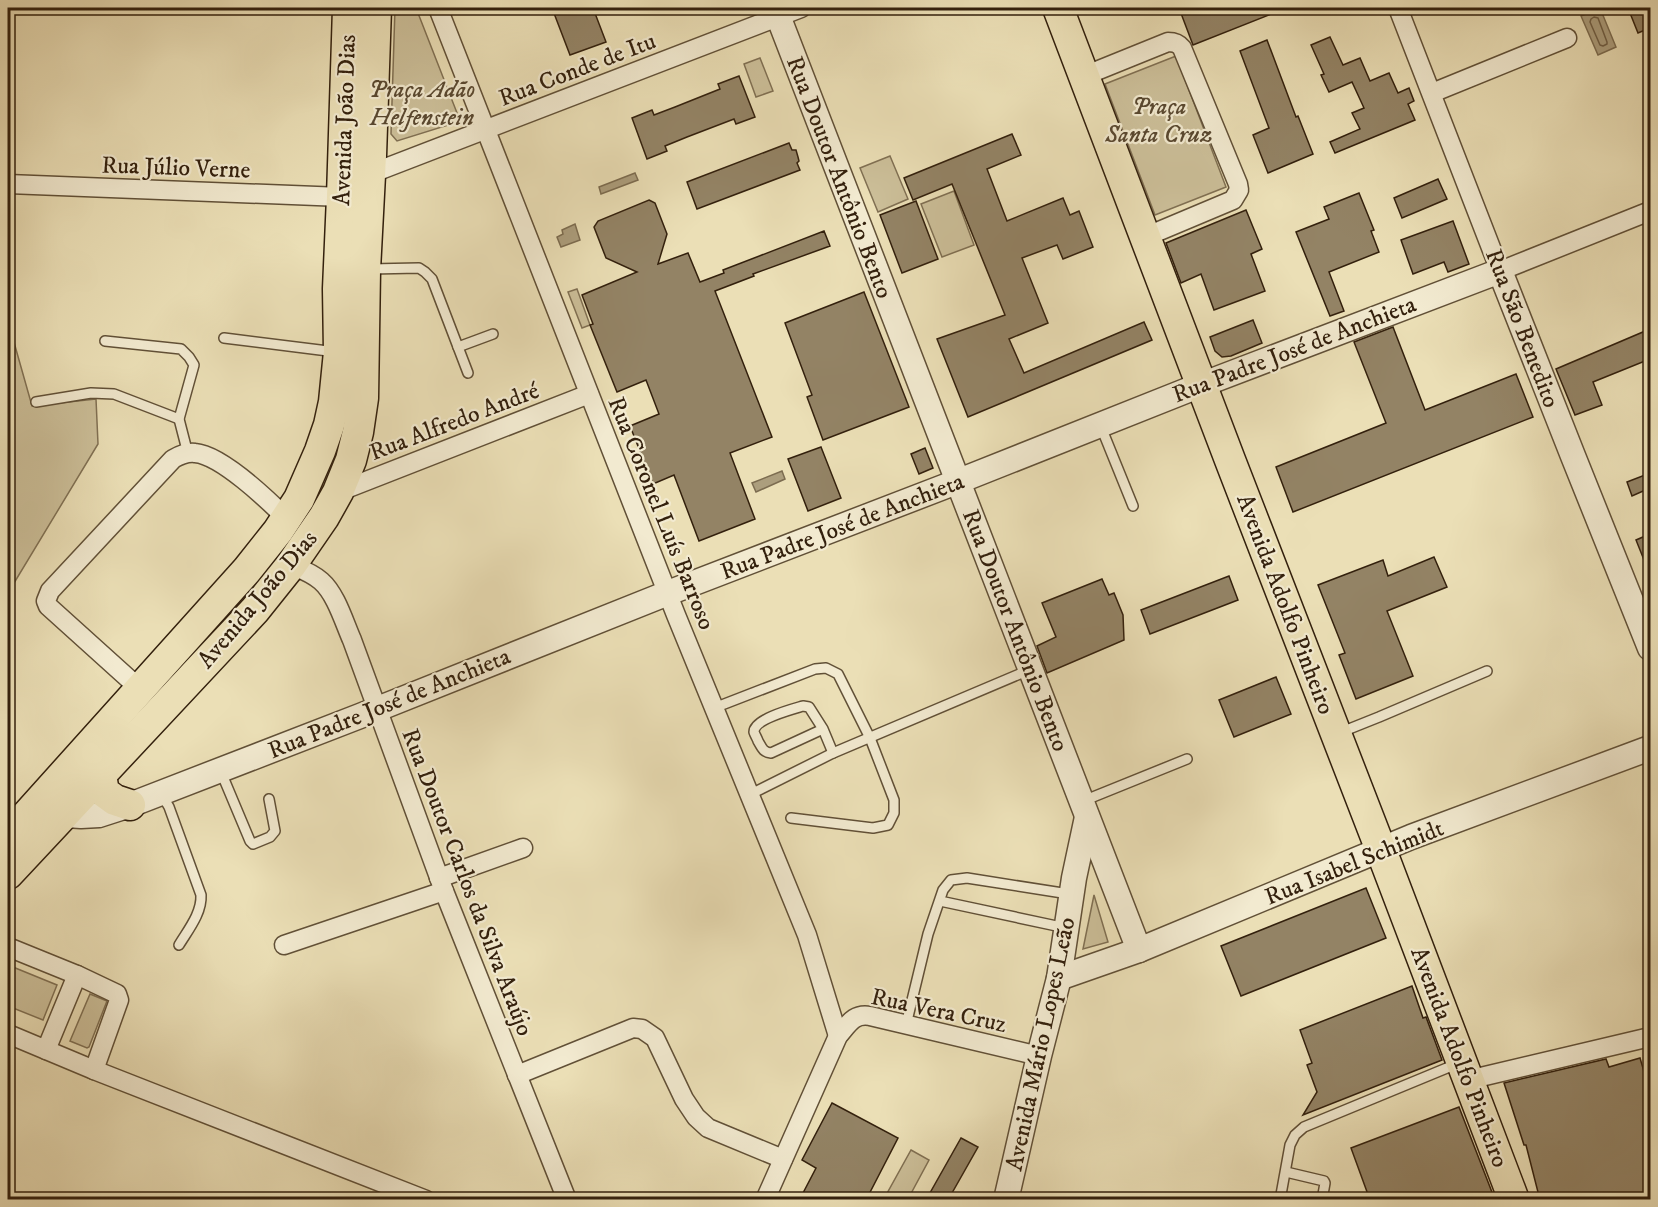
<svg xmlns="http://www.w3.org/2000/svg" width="1658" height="1207" font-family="'IM FELL DW Pica',serif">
  <rect width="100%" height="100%" fill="#ebdfb6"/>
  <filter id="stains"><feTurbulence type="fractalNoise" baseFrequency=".00333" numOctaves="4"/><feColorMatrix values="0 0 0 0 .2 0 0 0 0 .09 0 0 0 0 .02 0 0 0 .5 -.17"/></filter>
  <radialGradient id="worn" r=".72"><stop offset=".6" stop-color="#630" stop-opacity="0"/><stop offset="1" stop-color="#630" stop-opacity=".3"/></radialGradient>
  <g fill="#ccbf99" stroke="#807053" stroke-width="1.5">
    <path d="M 395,8 L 416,8 L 459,118 L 458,122 L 397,141 L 391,134 Z"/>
    <path d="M 1176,56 L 1226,187 L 1155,215 L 1105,84 Z"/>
    <path d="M 760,58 L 773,91 L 756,97 L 744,64 Z"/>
    <path d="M 890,156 L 908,199 L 878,212 L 860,168 Z"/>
    <path d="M 954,191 L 974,245 L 942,257 L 921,204 Z"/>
    <path d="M 577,289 L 590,325 L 582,328 L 568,292 Z"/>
    <path d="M 8,321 L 32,406 L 96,399 L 98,444 L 8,593 Z"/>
    <path d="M 1094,895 L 1108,942 L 1083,949 Z"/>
    <path d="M 8,965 L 57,985 L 43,1020 L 8,1006 Z"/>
    <path d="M 90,994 L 107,1001 L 89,1047 L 87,1048 L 70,1041 Z"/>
    <path d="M 911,1150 L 929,1160 L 908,1199 L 889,1199 L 885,1197 Z"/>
  </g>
  <g fill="#ac9e7d" stroke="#7c6c50" stroke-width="1.5">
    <path d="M 1600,8 L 1616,47 L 1598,55 L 1581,16 Z"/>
    <path d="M 635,173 L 638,180 L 601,194 L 599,187 Z"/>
    <path d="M 575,224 L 580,240 L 561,247 L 557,237 L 563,234 L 562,230 Z"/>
    <path d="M 782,471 L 785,479 L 756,492 L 752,483 Z"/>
  </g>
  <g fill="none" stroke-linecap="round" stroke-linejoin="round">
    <path stroke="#705f45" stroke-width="1.5" d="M 1594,17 L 1598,18 L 1607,42 L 1607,44 L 1603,46 L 1600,45 L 1590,22 L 1591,19 Z"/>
  </g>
  <g fill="#938365" stroke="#33200d" stroke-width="1.5">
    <path d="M 552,8 L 593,8 L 606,42 L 570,55 Z"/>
    <path d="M 1179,8 L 1284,8 L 1284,9 L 1193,45 Z"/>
    <path d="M 1628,8 L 1650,8 L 1650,28 L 1638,33 Z"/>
    <path d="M 1330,37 L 1343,65 L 1360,58 L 1370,81 L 1389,73 L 1398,93 L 1409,88 L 1414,101 L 1408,104 L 1415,120 L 1335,153 L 1330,142 L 1360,129 L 1352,113 L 1364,108 L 1352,82 L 1329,92 L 1321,75 L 1324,74 L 1311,45 Z"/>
    <path d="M 1267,40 L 1296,117 L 1298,116 L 1313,154 L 1268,173 L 1253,135 L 1269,128 L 1240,51 Z"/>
    <path d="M 739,76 L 755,117 L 736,124 L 734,119 L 687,137 L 665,146 L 667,151 L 647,159 L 632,118 L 652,110 L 654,115 L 675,107 L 720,89 L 718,84 Z"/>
    <path d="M 1012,134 L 1021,155 L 987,169 L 1007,221 L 1063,198 L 1070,215 L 1079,211 L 1093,247 L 1063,259 L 1057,245 L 1022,258 L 1048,323 L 1009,339 L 1024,373 L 1144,322 L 1152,340 L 968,417 L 937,339 L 1005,315 L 952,184 L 913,200 L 904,178 Z"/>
    <path d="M 789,143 L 792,150 L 796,150 L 798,157 L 799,161 L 797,163 L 800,170 L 697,209 L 687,182 Z"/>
    <path d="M 1438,179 L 1447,199 L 1402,218 L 1394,198 Z"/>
    <path d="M 1359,193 L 1374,230 L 1371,231 L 1379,252 L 1329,272 L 1344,311 L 1330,316 L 1296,232 L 1329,219 L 1324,207 Z"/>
    <path d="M 649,200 L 655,203 L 667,234 L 658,264 L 688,253 L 700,282 L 724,273 L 723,270 L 824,231 L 830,246 L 753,274 L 754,276 L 715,291 L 772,437 L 730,453 L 755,519 L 699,541 L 674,475 L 653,484 L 630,426 L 659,414 L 646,380 L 617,392 L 590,325 L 593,324 L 582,295 L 637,272 L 606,258 L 594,227 L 598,221 Z"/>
    <path d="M 916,201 L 938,259 L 902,273 L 880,215 Z"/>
    <path d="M 1246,210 L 1262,249 L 1251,254 L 1265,291 L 1214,310 L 1201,274 L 1181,283 L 1166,243 Z"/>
    <path d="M 1453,221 L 1469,264 L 1448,272 L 1444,262 L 1413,274 L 1401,240 Z"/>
    <path d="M 864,292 L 909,407 L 823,440 L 807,397 L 812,395 L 785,323 Z"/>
    <path d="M 1253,320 L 1262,343 L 1231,356 L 1222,357 L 1215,351 L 1210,337 Z"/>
    <path d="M 1393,327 L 1425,410 L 1516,374 L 1533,417 L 1293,512 L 1276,467 L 1386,423 L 1354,342 Z"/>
    <path d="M 1650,329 L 1650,359 L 1593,382 L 1602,405 L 1575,415 L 1556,369 Z"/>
    <path d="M 821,447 L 841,498 L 808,511 L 788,459 Z"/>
    <path d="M 925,448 L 933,468 L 919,474 L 911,454 Z"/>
    <path d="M 1650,473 L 1650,488 L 1632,496 L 1627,482 Z"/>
    <path d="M 1650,534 L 1650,575 L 1636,540 Z"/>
    <path d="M 1434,557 L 1447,587 L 1387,611 L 1413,676 L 1356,699 L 1339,655 L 1345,653 L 1318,585 L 1383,560 L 1388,576 Z"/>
    <path d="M 1229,576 L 1238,600 L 1150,634 L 1141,610 Z"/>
    <path d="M 1102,579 L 1109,595 L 1114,593 L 1123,615 L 1124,640 L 1047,673 L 1037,646 L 1056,637 L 1042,603 Z"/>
    <path d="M 1276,677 L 1291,714 L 1234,737 L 1219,700 Z"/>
    <path d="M 1366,888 L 1386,938 L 1241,996 L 1221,946 Z"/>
    <path d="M 1412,986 L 1423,1018 L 1426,1017 L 1442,1060 L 1303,1115 L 1317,1092 L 1307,1065 L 1312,1063 L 1300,1030 Z"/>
    <path d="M 1640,1058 L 1650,1092 L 1650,1200 L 1540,1200 L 1526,1145 L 1524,1145 L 1504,1083 L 1606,1059 L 1609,1067 Z"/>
    <path d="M 832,1103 L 898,1138 L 866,1200 L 810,1200 L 802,1195 L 816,1168 L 802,1160 Z"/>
    <path d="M 1459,1107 L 1495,1200 L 1370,1200 L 1351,1148 Z"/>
    <path d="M 961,1138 L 978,1147 L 948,1200 L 926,1200 Z"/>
  </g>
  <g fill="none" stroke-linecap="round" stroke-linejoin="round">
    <defs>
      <g id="service">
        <path d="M 370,269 L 419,268 L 425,272 L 432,279 L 468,373"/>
        <path d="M 224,338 L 336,352"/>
        <path d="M 105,341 L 181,349 L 189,357 L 194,365 L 179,419 L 188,454"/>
        <path d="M 458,347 L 493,334"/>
        <path d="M 36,402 L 91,393 L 114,394 L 179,419"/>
        <path d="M 1101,427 L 1133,506"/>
        <path d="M 714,708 L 815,669 L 826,668 L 838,674 L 870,738 L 894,800 L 894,813 L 888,825 L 873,828 L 791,818"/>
        <path d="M 823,729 L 771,753 C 763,752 762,748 758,741 C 758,740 754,733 754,732 C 754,719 793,709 803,706 L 809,707 L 823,729 L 833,753"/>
        <path d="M 1339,733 L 1379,717 L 1487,671"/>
        <path d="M 221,772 L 250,841 L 253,844 L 270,837 L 275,831 L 269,799"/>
        <path d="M 162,795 L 169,807 L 201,895 C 202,913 188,930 179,945"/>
        <path d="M 749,795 L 833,753 L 1029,670"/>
        <path d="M 1083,801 L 1187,759"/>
        <path d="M 940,901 L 1066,928"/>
        <path d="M 906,1025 L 928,934 L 943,890 L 951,880 L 967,878 L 1069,894"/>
        <path d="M 1286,1172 L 1324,1181 L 1325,1183 L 1322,1200"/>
        <path d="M 1280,1200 L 1290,1145 L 1295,1135 L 1304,1127 L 1459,1063"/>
      </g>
      <g id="minor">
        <path d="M 438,8 L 676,615 L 807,935 L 838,1036"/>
        <path d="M 1398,8 L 1500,271 L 1650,211"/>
        <path d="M 1084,76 L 1168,42 C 1174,42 1178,43 1182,48 L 1238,184 L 1239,190 L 1233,200 L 1145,237"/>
        <path d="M 1432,93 L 1567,38"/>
        <path d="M 370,174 L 801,8"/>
        <path d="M 8,184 L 342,197"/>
        <path d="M 338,492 L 589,394"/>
        <path d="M 291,565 C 301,569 312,573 321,581 C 336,594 344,622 352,640 L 444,891 L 567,1200"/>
        <path d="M 140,689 L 48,606 L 46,601 L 50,591 L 173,459 C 180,455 187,452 195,453 C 221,455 268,500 287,519"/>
        <path d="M 439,878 L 523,848"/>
        <path d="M 284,945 L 444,891"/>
        <path d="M 8,947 L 77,975 L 117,994 L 119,1000 L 94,1070"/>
        <path d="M 8,1034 L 94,1070 L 426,1200"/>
        <path d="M 46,1050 L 77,975"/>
        <path d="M 517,1075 L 633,1028 L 642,1029 L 655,1038 L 684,1099 L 696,1117 L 708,1128 L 783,1159"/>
        <path d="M 1468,1080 L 1650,1037"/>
        <path d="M 765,1200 L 838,1036 C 848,1025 853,1013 870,1016 L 1039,1056"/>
      </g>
      <g id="tertiary">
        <path d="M 775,8 L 1139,950"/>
        <path d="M 51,814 L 81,816 L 99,815 L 130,805 L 360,716 L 668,593 L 959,481 L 1188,390 L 1500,271 L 1573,456 L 1650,648"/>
        <path d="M 1059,978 L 1139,950 L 1411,837 L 1650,748"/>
        <path d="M 1006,1200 L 1039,1056 L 1059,978 L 1074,878 L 1087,817"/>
      </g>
      <g id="primary">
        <path d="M 1058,8 L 1230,460 L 1381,850 L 1514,1200"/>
        <path d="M 101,775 L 104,792 L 115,800 L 130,805"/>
        <path d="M 8,836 L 247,570 L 278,531 L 299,499 L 320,451 L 329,425 L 334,402 L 339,352 L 338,289 L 342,197 L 348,8"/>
        <path d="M 8,874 L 255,610 L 291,565 L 324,517 L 338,492 L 351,460 L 358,432 L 363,398 L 365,270 L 371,156 L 376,8"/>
      </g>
    </defs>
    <use href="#service" stroke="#615037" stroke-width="12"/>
    <use href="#minor" stroke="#615037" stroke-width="21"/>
    <use href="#tertiary" stroke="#615037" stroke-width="27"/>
    <use href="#primary" stroke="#33200d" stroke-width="33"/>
    <use href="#service" stroke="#f2ead0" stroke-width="9"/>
    <use href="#minor" stroke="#f2ead0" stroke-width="18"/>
    <use href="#tertiary" stroke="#f2ead0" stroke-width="24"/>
    <use href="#primary" stroke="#ebdfb6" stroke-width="30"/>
  </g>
  <g text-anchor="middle" stroke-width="4.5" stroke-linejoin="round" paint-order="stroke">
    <g font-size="24" fill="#33200d" stroke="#f2ead0">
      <text transform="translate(577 69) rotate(-21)" y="8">Rua Conde de Itu</text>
      <text transform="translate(344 120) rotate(-88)" y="8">Avenida João Dias</text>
      <text transform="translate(176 167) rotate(2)" y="8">Rua Júlio Verne</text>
      <text transform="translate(840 177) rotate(69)" y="8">Rua Doutor Antônio Bento</text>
      <text transform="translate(1523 328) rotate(69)" y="8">Rua São Benedito</text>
      <text transform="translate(1294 349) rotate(-21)" y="8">Rua Padre José de Anchieta</text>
      <text transform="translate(454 421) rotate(-21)" y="8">Rua Alfredo André</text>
      <text transform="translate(662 513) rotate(68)" y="8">Rua Coronel Luís Barroso</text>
      <text transform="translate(842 526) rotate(-21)" y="8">Rua Padre José de Anchieta</text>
      <text transform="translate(257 599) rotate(-50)" y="8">Avenida João Dias</text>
      <text transform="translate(1286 604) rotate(69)" y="8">Avenida Adolfo Pinheiro</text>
      <text transform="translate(1016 630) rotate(69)" y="8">Rua Doutor Antônio Bento</text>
      <text transform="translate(389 703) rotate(-22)" y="8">Rua Padre José de Anchieta</text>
      <text transform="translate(1354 862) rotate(-22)" y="8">Rua Isabel Schimidt</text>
      <text transform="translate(468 882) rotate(69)" y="8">Rua Doutor Carlos da Silva Araújo</text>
      <text transform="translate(939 1010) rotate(12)" y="8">Rua Vera Cruz</text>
      <text transform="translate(1040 1044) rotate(-78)" y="8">Avenida Mário Lopes Leão</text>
      <text transform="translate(1460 1057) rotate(69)" y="8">Avenida Adolfo Pinheiro</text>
    </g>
    <g font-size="24" font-style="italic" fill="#594830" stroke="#f2ead0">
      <text x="422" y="97">Praça Adão<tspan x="422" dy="28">Helfenstein</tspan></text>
      <text x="1159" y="114">Praça<tspan x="1159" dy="28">Santa Cruz</tspan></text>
    </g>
  </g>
  <rect width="1658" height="1207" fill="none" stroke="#ebdfb6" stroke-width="30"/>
  <rect x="9" y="9" width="1640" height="1189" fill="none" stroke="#33200d" stroke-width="3"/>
  <rect x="15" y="15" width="1628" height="1177" fill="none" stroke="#33200d" stroke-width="1.5"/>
  <rect width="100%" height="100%" filter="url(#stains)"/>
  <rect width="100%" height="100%" fill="url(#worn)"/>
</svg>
